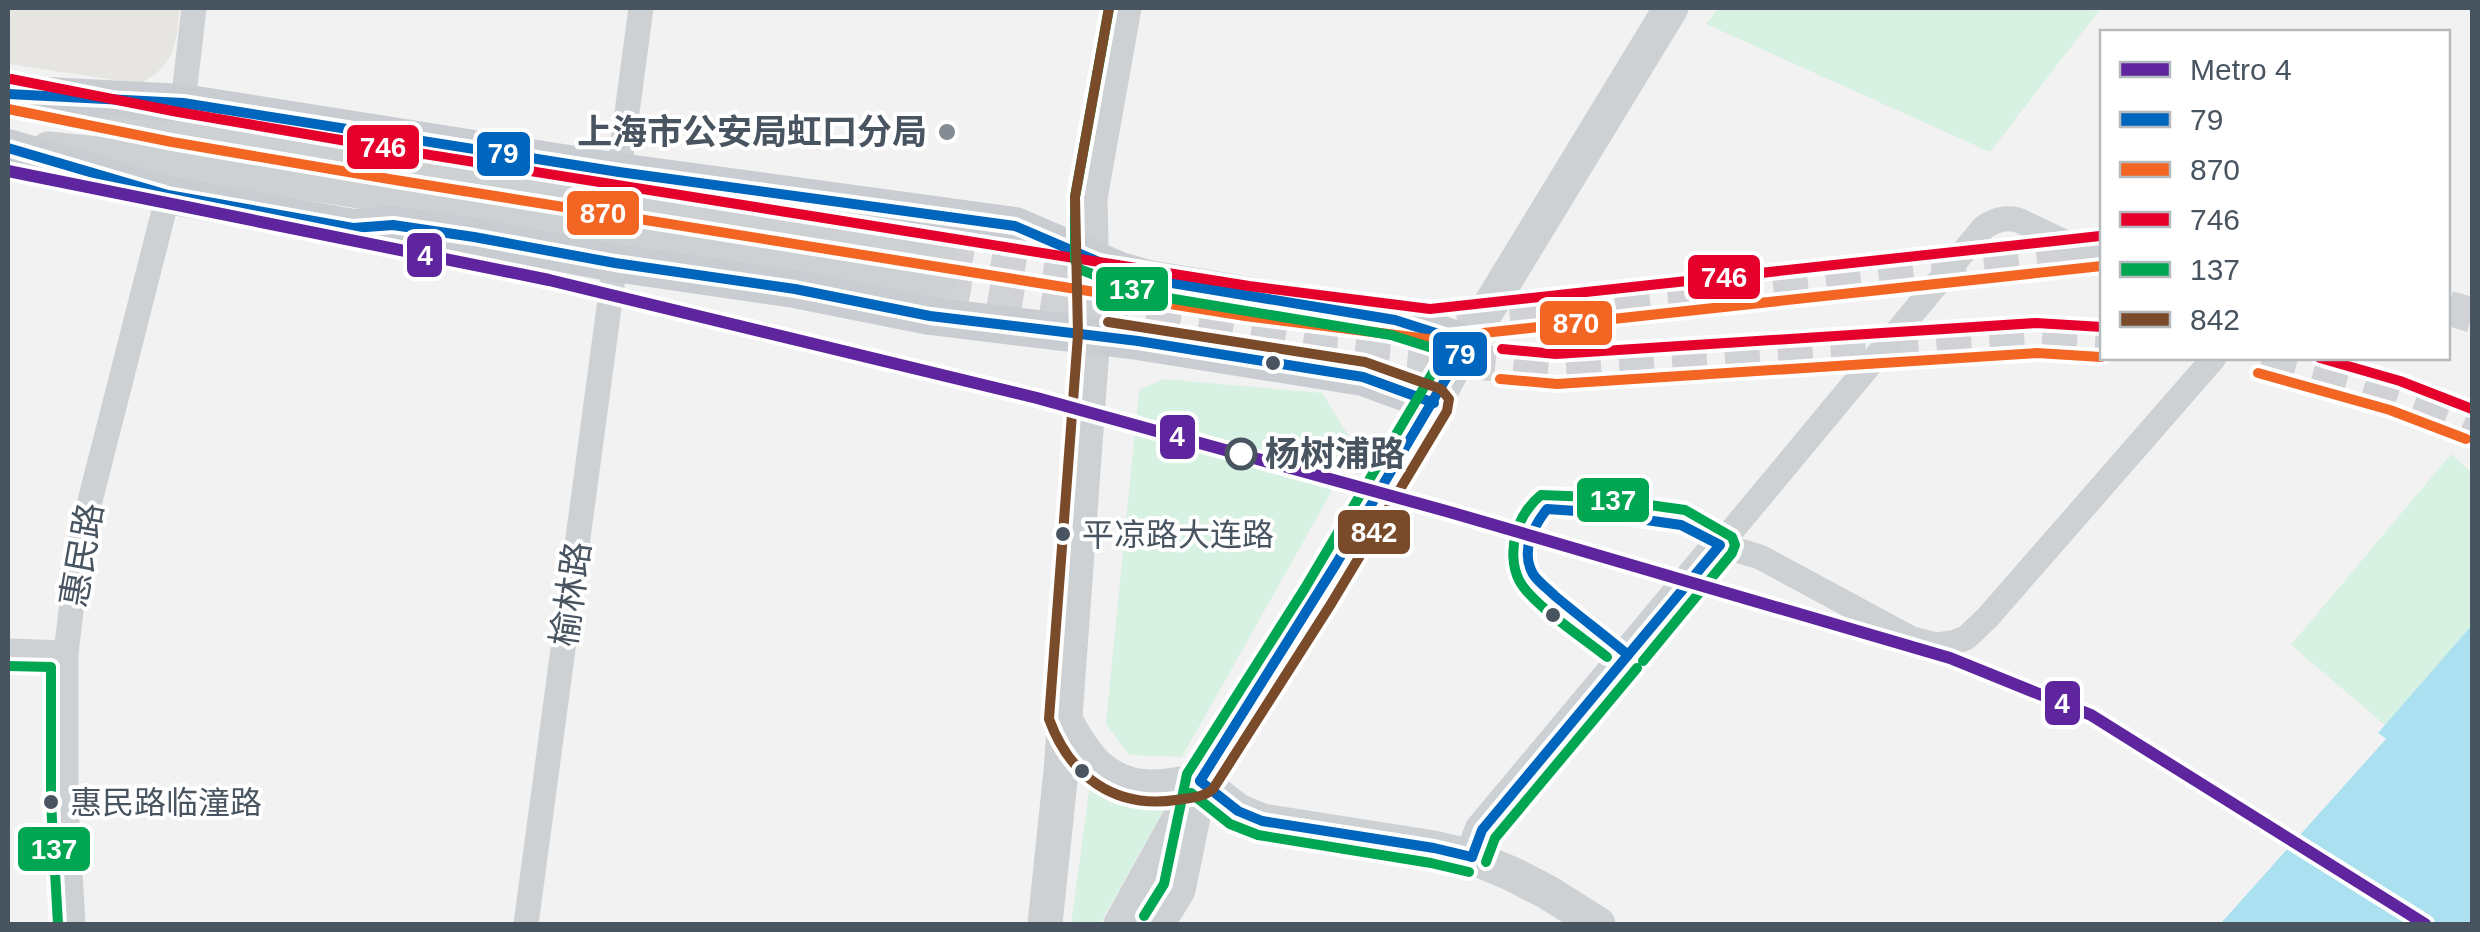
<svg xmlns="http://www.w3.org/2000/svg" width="2480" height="932" font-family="Arial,'Noto Sans SC',sans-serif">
  <rect width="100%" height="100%" fill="#f3f2f2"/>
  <path fill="#e6e5e1" d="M 8,8 L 180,8 L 177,34 L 171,56 L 158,72 L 141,84 L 8,64 Z"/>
  <g fill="#d7f1e2">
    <path d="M 1719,8 L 2101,8 L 1990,152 L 1706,24 Z"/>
    <path d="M 1163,379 L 1322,393 L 1356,448 L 1182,757 L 1129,755 L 1106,724 L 1139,390 Z"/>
    <path d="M 2451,454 L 2472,473 L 2472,625 L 2385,725 L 2291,645 Z"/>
    <path d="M 1091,777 L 1167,804 L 1100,924 L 1071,924 Z"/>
  </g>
  <path fill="#abe0f0" d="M 2472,625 L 2472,924 L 2220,924 L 2385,738 L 2378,733 Z"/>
  <path fill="#f3f2f2" d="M 2374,730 L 2386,739 L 2220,924 L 2215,924 L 2379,739 L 2373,735 Z"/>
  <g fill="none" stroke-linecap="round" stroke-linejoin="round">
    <g stroke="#d1d2d5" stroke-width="35" stroke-dasharray="35 18" stroke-linecap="butt">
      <path d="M 939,251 L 1119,281"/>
      <path d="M 937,281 L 1334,350 L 1556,369 L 2037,338 L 2102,342"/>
      <path d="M 2448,308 L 2472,315"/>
      <path d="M 1457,321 L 2102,251"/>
      <path d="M 2262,358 C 2333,376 2405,395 2472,425"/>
    </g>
    <g stroke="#ced1d3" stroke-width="25">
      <path d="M 183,103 L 194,8"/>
      <path d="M 619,172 L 641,8"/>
      <path d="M 2102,260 L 2018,220 C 2004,217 1996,220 1984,227 L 1720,545 L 1760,557 L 1912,639 L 1936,645 L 1952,643 L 1966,638 L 1988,617 L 2214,358"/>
      <path d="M 8,651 L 66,653"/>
      <path d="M 73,924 L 66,802 L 66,653 L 79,544 L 168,195"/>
      <path d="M 526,924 L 615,263"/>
    </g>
    <g stroke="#ced1d4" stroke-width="35">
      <path d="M 91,111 L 397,165 L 939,251"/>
      <path d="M 48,149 L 167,161 L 937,281"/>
      <path d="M 1064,717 C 1083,755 1105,787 1152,787 C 1168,787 1185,783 1200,781"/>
      <path d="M 1200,781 L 1238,811 L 1262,821 L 1434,848 L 1472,857 L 1512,874 L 1547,892 L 1598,924"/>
      <path d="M 1472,857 L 1482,830 L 1720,545"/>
      <path d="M 1045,924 L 1061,771 L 1093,335 L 1090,198 L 1124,8"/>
      <path d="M 1121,924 L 1200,781 L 1318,596 L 1434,403 L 1467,343 L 1671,8"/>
      <path d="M 1157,924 L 1178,890 L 1193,817"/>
    </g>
    <g stroke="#c9cdd1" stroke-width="38">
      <path d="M 8,94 L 183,103 L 619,172 L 1015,226 L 1120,271 L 1148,279 L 1395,320 L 1467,343"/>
      <path d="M 8,148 L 168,195 L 353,228 L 393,225 L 474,237 L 615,263 L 795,289 L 930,316 L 1138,341 L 1363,377 L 1434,403"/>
    </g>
    <defs>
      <g id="bus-1">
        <path d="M 8,94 L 183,103 L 619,172 L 1015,226 L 1120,271 L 1148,279 L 1395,320 L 1467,343 L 1336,564 L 1200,781"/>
        <path d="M 8,148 L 168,195 L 353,228 L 393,225 L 474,237 L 615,263 L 795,289 L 930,316 L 1138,341 L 1363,377 L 1434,403"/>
        <path d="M 1547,509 L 1591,512 L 1681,525 L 1720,545 L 1628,655 C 1604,635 1579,616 1555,596 C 1548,589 1538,582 1533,574 C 1520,551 1533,527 1547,509 Z"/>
        <path d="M 1200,781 L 1238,811 L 1262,821 L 1434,848 L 1472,857"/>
        <path d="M 1472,857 L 1482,830 L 1628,655"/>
      </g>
      <g id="bus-2">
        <path d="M 8,109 L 172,142 L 395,180 L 1245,316 L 1428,339 L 2102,266"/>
        <path d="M 2258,373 L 2390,410 L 2466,439"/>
        <path d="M 1500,379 L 1557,384 L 2037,353 L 2101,357"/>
      </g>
      <g id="bus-3">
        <path d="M 11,79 L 178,112 L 399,150 L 1249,286 L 1430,309 L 2100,236"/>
        <path d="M 1502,349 L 1556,354 L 2036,323 L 2102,327"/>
        <path d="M 2320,358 L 2400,381 L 2472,409"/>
      </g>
      <g id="bus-4">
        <path d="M 1109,8 L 1075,197 L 1075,260 L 1079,269 L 1144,294 L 1391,335 L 1445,352 L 1305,588 L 1187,774 L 1164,884 L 1144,916"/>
        <path d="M 1607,657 C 1585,639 1531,604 1519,580 C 1512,566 1512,548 1516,534 C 1520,519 1529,505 1541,495 L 1592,497 L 1685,510 L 1732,537 L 1735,545 L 1732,553 L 1643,661"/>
        <path d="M 8,666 L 51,667 L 51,802 L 58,924"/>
        <path d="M 1191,793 L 1230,824 L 1258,835 L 1431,863 L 1469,872"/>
        <path d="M 1486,862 L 1495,838 L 1637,668"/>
      </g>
      <path id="bus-5" d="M 1108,322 L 1365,362 L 1441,389 L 1449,399 L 1447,411 L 1331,604 L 1213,789 C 1203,798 1189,798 1176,800 C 1114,809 1070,776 1049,719 L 1078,335 L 1075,197 L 1109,8"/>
    </defs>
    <use href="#bus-1" stroke="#fff" stroke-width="18"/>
    <use href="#bus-2" stroke="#fff" stroke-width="18"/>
    <use href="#bus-3" stroke="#fff" stroke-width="18"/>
    <use href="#bus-4" stroke="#fff" stroke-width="18"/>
    <use href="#bus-5" stroke="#fff" stroke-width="18"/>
    <use href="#bus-1" stroke="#0065bd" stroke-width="10"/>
    <use href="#bus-2" stroke="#f26522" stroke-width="10"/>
    <use href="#bus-3" stroke="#e4002b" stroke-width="10"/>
    <use href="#bus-4" stroke="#00a651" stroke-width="10"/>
    <use href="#bus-5" stroke="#7a4b2a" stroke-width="10"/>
    <defs>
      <path id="metro-1" d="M 8,171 L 549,280 L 1037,398 L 1446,511 L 1950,658 L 2091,715 L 2425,924"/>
    </defs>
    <use href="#metro-1" stroke="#fff" stroke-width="20"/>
    <use href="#metro-1" stroke="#5f259f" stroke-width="12"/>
  </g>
  <circle fill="#848b93" stroke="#fff" stroke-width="4" cx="947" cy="132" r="10"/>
  <g fill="#485460" stroke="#fff" stroke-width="4">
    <circle cx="1273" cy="363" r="9"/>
    <circle cx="1063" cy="534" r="9"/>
    <circle cx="1553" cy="615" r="9"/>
    <circle cx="1082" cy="771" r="9"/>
    <circle cx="51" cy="802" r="9"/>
  </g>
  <circle fill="#fff" stroke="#485460" stroke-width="5" cx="1241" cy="454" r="14"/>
  <g text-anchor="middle" stroke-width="8" stroke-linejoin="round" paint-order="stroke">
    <g font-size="32" fill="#485460" stroke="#fff" text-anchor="start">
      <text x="1082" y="546">平凉路大连路</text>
      <text x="70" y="814">惠民路临潼路</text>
    </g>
    <g font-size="35" font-weight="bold" fill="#485460" stroke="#fff" text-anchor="end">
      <text x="927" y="144">上海市公安局虹口分局</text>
    </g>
    <g font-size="35" font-weight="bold" fill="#485460" stroke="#fff" text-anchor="start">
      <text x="1265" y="466">杨树浦路</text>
    </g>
    <g font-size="35" fill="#485460" stroke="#fff">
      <text transform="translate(82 555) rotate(-80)" y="12">惠民路</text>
      <text transform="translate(571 594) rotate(-82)" y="12">榆林路</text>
    </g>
  </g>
  <g stroke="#fff" stroke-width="4">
    <rect x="345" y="123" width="76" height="48" rx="10" fill="#e4002b"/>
    <rect x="475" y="130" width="57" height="48" rx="10" fill="#0065bd"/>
    <rect x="565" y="189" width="76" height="48" rx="10" fill="#f26522"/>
    <rect x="405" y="231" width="39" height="48" rx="10" fill="#5f259f"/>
    <rect x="1686" y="253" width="76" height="48" rx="10" fill="#e4002b"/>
    <rect x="1094" y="265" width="76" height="48" rx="10" fill="#00a651"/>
    <rect x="1538" y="299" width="76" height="48" rx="10" fill="#f26522"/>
    <rect x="1431" y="330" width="58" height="48" rx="10" fill="#0065bd"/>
    <rect x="1158" y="413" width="39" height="48" rx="10" fill="#5f259f"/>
    <rect x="1575" y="476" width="76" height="48" rx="10" fill="#00a651"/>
    <rect x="1336" y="508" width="76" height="48" rx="10" fill="#7a4b2a"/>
    <rect x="2043" y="679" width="39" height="48" rx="10" fill="#5f259f"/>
    <rect x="16" y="825" width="76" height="48" rx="10" fill="#00a651"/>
  </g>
  <g font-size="28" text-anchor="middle" font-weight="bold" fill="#fff">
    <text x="383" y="157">746</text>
    <text x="503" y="163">79</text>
    <text x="603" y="223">870</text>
    <text x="425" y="265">4</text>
    <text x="1724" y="287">746</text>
    <text x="1132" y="299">137</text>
    <text x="1576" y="333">870</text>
    <text x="1460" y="364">79</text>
    <text x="1177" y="446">4</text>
    <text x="1613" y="510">137</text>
    <text x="1374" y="542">842</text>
    <text x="2062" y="713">4</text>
    <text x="54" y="859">137</text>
  </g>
  <rect width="2480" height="932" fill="none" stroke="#485460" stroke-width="20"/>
  <rect x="2100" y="30" width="350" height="330" fill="#ffffff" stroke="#b6bbbf" stroke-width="2.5"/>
  <rect x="2120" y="62" width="50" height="15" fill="#5f259f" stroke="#b6bbbf" stroke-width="2.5"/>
  <text x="2190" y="80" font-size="30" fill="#485460">Metro 4</text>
  <rect x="2120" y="112" width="50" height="15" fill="#0065bd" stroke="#b6bbbf" stroke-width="2.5"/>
  <text x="2190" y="130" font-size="30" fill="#485460">79</text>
  <rect x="2120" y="162" width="50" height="15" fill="#f26522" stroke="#b6bbbf" stroke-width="2.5"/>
  <text x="2190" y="180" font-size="30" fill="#485460">870</text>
  <rect x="2120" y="212" width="50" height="15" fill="#e4002b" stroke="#b6bbbf" stroke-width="2.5"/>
  <text x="2190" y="230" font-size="30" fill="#485460">746</text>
  <rect x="2120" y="262" width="50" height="15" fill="#00a651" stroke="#b6bbbf" stroke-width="2.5"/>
  <text x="2190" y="280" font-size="30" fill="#485460">137</text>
  <rect x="2120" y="312" width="50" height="15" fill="#7a4b2a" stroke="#b6bbbf" stroke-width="2.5"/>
  <text x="2190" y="330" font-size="30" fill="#485460">842</text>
</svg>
